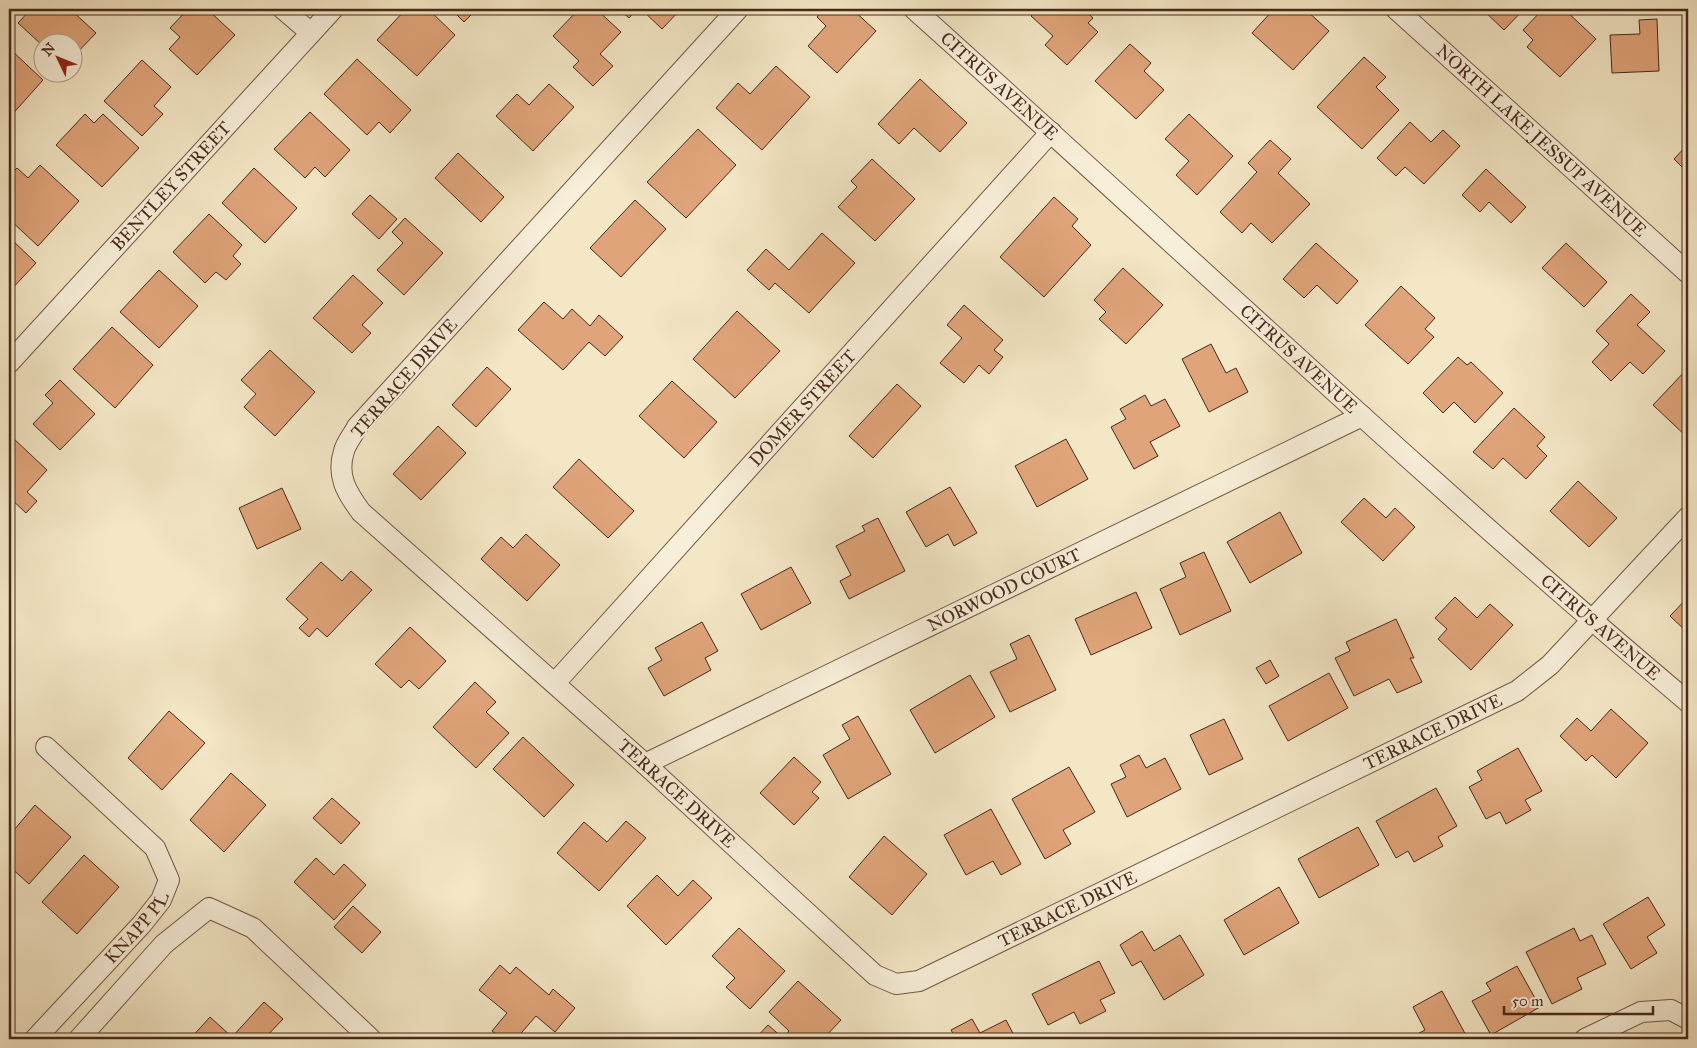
<svg xmlns="http://www.w3.org/2000/svg" width="1697" height="1048" font-family="'IM FELL Great Primer',serif">
  <rect width="100%" height="100%" fill="#f4e7c6"/>
  <filter id="stains"><feTurbulence type="fractalNoise" baseFrequency=".004" numOctaves="4"/><feColorMatrix values="0 0 0 0 .2 0 0 0 0 .09 0 0 0 0 .02 0 0 0 .5 -.17"/></filter>
  <radialGradient id="worn" r=".72"><stop offset=".6" stop-color="#630" stop-opacity="0"/><stop offset="1" stop-color="#630" stop-opacity=".3"/></radialGradient>
  <g fill="#e0a47a" stroke="#472a19">
    <path d="M 31,9 L 70,9 L 96,33 L 72,58 L 72,42 L 42,42 L 42,45 L 18,23 Z"/>
    <path d="M 188,9 L 207,9 L 235,35 L 197,75 L 169,49 L 180,37 L 170,28 Z"/>
    <path d="M 406,9 L 428,9 L 455,35 L 417,76 L 377,40 Z"/>
    <path d="M 451,9 L 477,9 L 464,22 Z"/>
    <path d="M 579,9 L 596,9 L 621,32 L 600,54 L 613,66 L 593,86 L 573,67 L 579,61 L 553,36 Z"/>
    <path d="M 619,9 L 637,9 L 629,18 Z"/>
    <path d="M 641,9 L 681,9 L 662,29 Z"/>
    <path d="M 824,9 L 852,9 L 876,31 L 837,73 L 808,46 L 826,26 L 817,17 Z"/>
    <path d="M 1038,9 L 1084,9 L 1093,18 L 1088,23 L 1098,32 L 1067,65 L 1045,45 L 1053,36 L 1031,16 Z"/>
    <path d="M 1274,9 L 1305,9 L 1329,31 L 1293,70 L 1252,33 Z"/>
    <path d="M 1482,9 L 1524,9 L 1504,30 Z"/>
    <path d="M 1543,9 L 1564,9 L 1596,39 L 1560,77 L 1527,47 L 1533,40 L 1523,30 Z"/>
    <path d="M 1657,19 L 1659,71 L 1612,73 L 1610,35 L 1640,34 L 1639,20 Z"/>
    <path d="M 1130,44 L 1151,63 L 1144,71 L 1164,90 L 1136,119 L 1095,81 Z"/>
    <path d="M 9,48 L 43,80 L 9,118 Z"/>
    <path d="M 1364,57 L 1386,77 L 1376,87 L 1399,110 L 1362,149 L 1317,107 Z"/>
    <path d="M 357,59 L 411,110 L 390,133 L 379,122 L 367,135 L 324,94 Z"/>
    <path d="M 142,60 L 171,87 L 154,106 L 163,114 L 142,136 L 104,101 Z"/>
    <path d="M 776,66 L 810,97 L 762,150 L 716,108 L 738,83 L 750,94 Z"/>
    <path d="M 920,79 L 967,123 L 940,152 L 914,128 L 899,144 L 878,124 Z"/>
    <path d="M 549,84 L 574,107 L 533,151 L 496,116 L 517,94 L 529,105 Z"/>
    <path d="M 310,112 L 350,150 L 325,177 L 315,167 L 305,178 L 274,149 Z"/>
    <path d="M 85,114 L 94,123 L 103,114 L 139,148 L 102,187 L 56,145 Z"/>
    <path d="M 1189,114 L 1233,156 L 1197,195 L 1176,175 L 1189,161 L 1165,139 Z"/>
    <path d="M 1410,122 L 1431,142 L 1443,130 L 1460,146 L 1424,184 L 1405,167 L 1396,176 L 1377,158 Z"/>
    <path d="M 698,129 L 736,165 L 686,218 L 647,182 Z"/>
    <path d="M 1270,140 L 1291,159 L 1278,173 L 1310,204 L 1272,243 L 1251,223 L 1242,233 L 1220,212 L 1257,172 L 1248,163 Z"/>
    <path d="M 1688,144 L 1688,173 L 1674,159 Z"/>
    <path d="M 458,153 L 504,197 L 481,222 L 435,178 Z"/>
    <path d="M 872,159 L 915,199 L 875,241 L 838,207 L 857,187 L 851,181 Z"/>
    <path d="M 40,165 L 79,201 L 38,246 L 9,219 L 9,176 L 17,168 L 28,178 Z"/>
    <path d="M 254,168 L 297,208 L 265,243 L 222,203 Z"/>
    <path d="M 1486,169 L 1526,207 L 1511,223 L 1489,202 L 1480,212 L 1462,195 Z"/>
    <path d="M 370,195 L 397,219 L 379,239 L 352,214 Z"/>
    <path d="M 1054,197 L 1078,219 L 1072,226 L 1091,245 L 1044,297 L 1000,257 Z"/>
    <path d="M 635,200 L 666,229 L 621,277 L 590,248 Z"/>
    <path d="M 209,214 L 242,245 L 233,256 L 241,264 L 226,280 L 216,272 L 205,283 L 173,252 Z"/>
    <path d="M 405,218 L 443,253 L 404,295 L 377,270 L 403,243 L 392,232 Z"/>
    <path d="M 822,233 L 855,263 L 809,313 L 775,283 L 769,290 L 747,270 L 766,249 L 789,270 Z"/>
    <path d="M 9,237 L 36,263 L 9,292 Z"/>
    <path d="M 1316,243 L 1358,281 L 1337,304 L 1317,285 L 1304,298 L 1283,279 Z"/>
    <path d="M 1566,243 L 1607,282 L 1584,307 L 1542,268 Z"/>
    <path d="M 1123,268 L 1163,305 L 1126,344 L 1099,319 L 1106,312 L 1094,300 Z"/>
    <path d="M 159,270 L 198,306 L 159,348 L 120,312 Z"/>
    <path d="M 353,275 L 383,303 L 362,325 L 371,333 L 352,353 L 313,318 Z"/>
    <path d="M 1401,286 L 1435,318 L 1425,329 L 1434,337 L 1408,364 L 1365,325 Z"/>
    <path d="M 1631,294 L 1650,312 L 1637,325 L 1665,351 L 1643,374 L 1630,362 L 1611,381 L 1592,362 L 1609,344 L 1596,331 Z"/>
    <path d="M 544,302 L 563,319 L 572,309 L 590,326 L 599,315 L 623,337 L 605,356 L 589,342 L 563,370 L 518,330 Z"/>
    <path d="M 964,305 L 1003,340 L 994,350 L 1003,357 L 989,374 L 979,365 L 964,383 L 940,363 L 962,338 L 947,325 Z"/>
    <path d="M 737,311 L 780,351 L 735,398 L 693,359 Z"/>
    <path d="M 112,327 L 153,365 L 115,408 L 73,369 Z"/>
    <path d="M 1211,344 L 1226,373 L 1236,368 L 1248,392 L 1209,412 L 1182,359 Z"/>
    <path d="M 270,350 L 315,392 L 275,436 L 244,407 L 256,394 L 241,380 Z"/>
    <path d="M 1458,357 L 1467,365 L 1471,362 L 1503,393 L 1475,423 L 1454,402 L 1443,413 L 1423,393 Z"/>
    <path d="M 487,367 L 511,389 L 476,427 L 452,405 Z"/>
    <path d="M 1688,368 L 1688,438 L 1653,405 Z"/>
    <path d="M 60,380 L 95,414 L 60,450 L 33,424 L 53,403 L 45,395 Z"/>
    <path d="M 672,381 L 717,422 L 684,458 L 639,416 Z"/>
    <path d="M 897,384 L 921,406 L 873,458 L 849,436 Z"/>
    <path d="M 1145,395 L 1151,406 L 1165,399 L 1180,426 L 1150,442 L 1158,456 L 1134,469 L 1111,427 L 1126,419 L 1120,409 Z"/>
    <path d="M 1514,408 L 1545,437 L 1537,446 L 1547,456 L 1526,479 L 1503,458 L 1493,469 L 1473,452 Z"/>
    <path d="M 438,426 L 466,453 L 421,500 L 393,474 Z"/>
    <path d="M 12,437 L 47,470 L 27,492 L 37,501 L 26,513 L 9,497 L 9,441 Z"/>
    <path d="M 1066,439 L 1088,479 L 1037,507 L 1015,466 Z"/>
    <path d="M 579,459 L 634,511 L 608,538 L 553,487 Z"/>
    <path d="M 1578,481 L 1617,518 L 1589,547 L 1550,511 Z"/>
    <path d="M 950,487 L 977,533 L 954,546 L 948,534 L 926,547 L 906,512 Z"/>
    <path d="M 282,488 L 301,529 L 257,549 L 239,508 Z"/>
    <path d="M 1364,498 L 1386,518 L 1395,508 L 1415,527 L 1383,561 L 1341,522 Z"/>
    <path d="M 1280,512 L 1302,553 L 1250,583 L 1227,542 Z"/>
    <path d="M 878,518 L 905,571 L 849,599 L 840,581 L 851,575 L 836,546 L 865,531 L 862,526 Z"/>
    <path d="M 526,534 L 560,565 L 527,601 L 481,559 L 501,537 L 513,548 Z"/>
    <path d="M 1204,552 L 1231,611 L 1180,635 L 1160,589 L 1186,577 L 1180,563 Z"/>
    <path d="M 321,562 L 342,581 L 351,571 L 372,590 L 327,637 L 317,628 L 309,637 L 299,628 L 308,619 L 286,599 Z"/>
    <path d="M 791,567 L 811,603 L 761,630 L 741,594 Z"/>
    <path d="M 1136,592 L 1152,628 L 1091,655 L 1075,619 Z"/>
    <path d="M 1455,597 L 1477,618 L 1490,604 L 1513,625 L 1471,670 L 1438,639 L 1447,629 L 1435,618 Z"/>
    <path d="M 1688,597 L 1688,633 L 1670,616 Z"/>
    <path d="M 1396,619 L 1414,658 L 1410,658 L 1422,682 L 1397,693 L 1389,679 L 1354,696 L 1335,658 L 1350,651 L 1346,642 Z"/>
    <path d="M 702,622 L 718,651 L 705,658 L 711,670 L 664,696 L 648,668 L 662,660 L 655,648 Z"/>
    <path d="M 410,627 L 446,661 L 419,689 L 409,680 L 401,688 L 375,664 Z"/>
    <path d="M 1029,635 L 1056,690 L 1010,712 L 990,672 L 1017,659 L 1010,644 Z"/>
    <path d="M 1270,660 L 1279,676 L 1266,684 L 1256,668 Z"/>
    <path d="M 1329,673 L 1348,708 L 1288,741 L 1269,706 Z"/>
    <path d="M 970,675 L 995,717 L 935,753 L 910,710 Z"/>
    <path d="M 475,682 L 496,702 L 486,712 L 509,733 L 476,768 L 433,727 Z"/>
    <path d="M 1611,709 L 1648,743 L 1616,778 L 1592,755 L 1586,761 L 1560,736 L 1577,718 L 1591,731 Z"/>
    <path d="M 169,711 L 205,743 L 162,790 L 128,758 Z"/>
    <path d="M 858,716 L 891,774 L 848,799 L 823,755 L 850,739 L 842,725 Z"/>
    <path d="M 1224,719 L 1243,759 L 1209,775 L 1190,735 Z"/>
    <path d="M 523,737 L 574,785 L 544,817 L 493,769 Z"/>
    <path d="M 1518,748 L 1542,791 L 1525,800 L 1531,810 L 1506,824 L 1500,812 L 1486,819 L 1469,787 L 1482,780 L 1477,771 Z"/>
    <path d="M 1139,755 L 1146,768 L 1165,758 L 1181,789 L 1127,817 L 1111,784 L 1126,777 L 1120,765 Z"/>
    <path d="M 794,757 L 821,782 L 812,792 L 819,798 L 794,825 L 760,793 Z"/>
    <path d="M 1069,767 L 1095,812 L 1063,830 L 1071,844 L 1045,859 L 1012,799 Z"/>
    <path d="M 231,773 L 266,805 L 224,852 L 190,820 Z"/>
    <path d="M 1436,788 L 1457,826 L 1438,837 L 1443,846 L 1414,862 L 1408,851 L 1396,858 L 1376,821 Z"/>
    <path d="M 332,798 L 360,823 L 341,844 L 313,818 Z"/>
    <path d="M 35,805 L 71,837 L 29,884 L 9,866 L 9,836 Z"/>
    <path d="M 991,809 L 1021,864 L 1001,875 L 993,861 L 966,875 L 944,835 Z"/>
    <path d="M 626,821 L 646,838 L 599,891 L 557,853 L 584,822 L 607,842 Z"/>
    <path d="M 1358,827 L 1379,865 L 1319,898 L 1298,859 Z"/>
    <path d="M 884,836 L 927,874 L 892,915 L 849,877 Z"/>
    <path d="M 84,855 L 119,887 L 77,934 L 42,902 Z"/>
    <path d="M 316,858 L 334,875 L 344,864 L 366,885 L 334,920 L 294,882 Z"/>
    <path d="M 657,875 L 678,896 L 693,880 L 712,898 L 666,945 L 627,906 Z"/>
    <path d="M 1279,887 L 1299,923 L 1244,955 L 1224,920 Z"/>
    <path d="M 1648,897 L 1665,925 L 1647,937 L 1657,953 L 1631,969 L 1603,924 Z"/>
    <path d="M 353,906 L 381,932 L 362,953 L 334,927 Z"/>
    <path d="M 739,928 L 785,971 L 750,1009 L 726,987 L 735,978 L 712,956 Z"/>
    <path d="M 1574,928 L 1580,941 L 1592,935 L 1606,964 L 1577,978 L 1582,989 L 1552,1004 L 1526,952 Z"/>
    <path d="M 1142,931 L 1154,951 L 1180,935 L 1204,975 L 1164,1000 L 1141,961 L 1132,966 L 1120,945 Z"/>
    <path d="M 1099,961 L 1115,993 L 1100,1000 L 1106,1011 L 1080,1024 L 1074,1012 L 1048,1025 L 1032,994 Z"/>
    <path d="M 500,965 L 510,974 L 516,967 L 549,995 L 553,989 L 575,1008 L 555,1032 L 536,1016 L 516,1039 L 502,1039 L 492,1031 L 507,1013 L 479,990 Z"/>
    <path d="M 1517,966 L 1540,1007 L 1491,1035 L 1472,1001 L 1491,991 L 1486,983 Z"/>
    <path d="M 798,981 L 841,1020 L 823,1039 L 755,1039 L 768,1025 L 783,1038 L 789,1031 L 769,1012 Z"/>
    <path d="M 1442,991 L 1468,1039 L 1408,1039 L 1425,1030 L 1413,1007 Z"/>
    <path d="M 264,1002 L 283,1019 L 264,1039 L 190,1039 L 210,1017 L 232,1037 Z"/>
    <path d="M 972,1019 L 980,1033 L 1006,1020 L 1016,1039 L 956,1039 L 951,1030 Z"/>
  </g>
  <g fill="none" stroke-linecap="round" stroke-linejoin="round">
    <defs>
      <g id="minor">
        <path d="M 283,9 L 311,33"/>
        <path id="s1" d="M 738,9 L 357,427 C 353,435 346,443 344,451 C 336,476 347,493 361,512 L 645,764 L 875,975 L 896,984 L 919,981 L 1517,691 L 1550,665 L 1688,517"/>
        <path id="s2" d="M 914,9 C 1172,240 1423,479 1688,702"/>
        <path id="s3" d="M 1396,9 L 1688,273"/>
        <path id="s4" d="M 9,363 L 333,9"/>
        <path id="s5" d="M 555,683 L 1051,132"/>
        <path id="s6" d="M 645,764 L 1362,416"/>
        <path id="s7" d="M 35,1039 L 142,924 L 161,900 L 169,880 L 155,848 L 46,747"/>
        <path d="M 79,1039 L 164,944 L 209,908 L 253,928 L 371,1039"/>
        <path d="M 1585,1039 L 1641,1012 L 1671,1010 L 1688,1019"/>
      </g>
    </defs>
    <use href="#minor" stroke="#725944" stroke-width="22"/>
    <use href="#minor" stroke="#f8efda" stroke-width="20"/>
  </g>
  <g text-anchor="middle" stroke-width="4.5" stroke-linejoin="round" paint-order="stroke">
    <g font-size="18" fill="#472a19" stroke="#f8efda">
      <text dy="6" stroke="none"><textPath href="#s2" startOffset="115">CITRUS AVENUE</textPath></text>
      <text dy="6" stroke="none"><textPath href="#s3" startOffset="196">NORTH LAKE JESSUP AVENUE</textPath></text>
      <text dy="6" stroke="none"><textPath href="#s4" startOffset="240">BENTLEY STREET</textPath></text>
      <text dy="6" stroke="none"><textPath href="#s2" startOffset="520">CITRUS AVENUE</textPath></text>
      <text transform="translate(404 378) rotate(-49)" y="6">TERRACE DRIVE</text>
      <text dy="6" stroke="none"><textPath href="#s5" startOffset="370">DOMER STREET</textPath></text>
      <text dy="6" stroke="none"><textPath href="#s6" startOffset="399">NORWOOD COURT</textPath></text>
      <text dy="6" stroke="none"><textPath href="#s2" startOffset="924">CITRUS AVENUE</textPath></text>
      <text dy="6" stroke="none"><textPath href="#s1" startOffset="1968">TERRACE DRIVE</textPath></text>
      <text dy="6" stroke="none"><textPath href="#s1" startOffset="1082">TERRACE DRIVE</textPath></text>
      <text dy="6" stroke="none"><textPath href="#s1" startOffset="1562">TERRACE DRIVE</textPath></text>
      <text dy="6" stroke="none"><textPath href="#s7" startOffset="151">KNAPP PL</textPath></text>
    </g>
  </g>
  <rect width="1697" height="1048" fill="none" stroke="#f4e7c6" stroke-width="30"/>
  <rect x="10" y="10" width="1677" height="1028" fill="none" stroke="#472a19" stroke-width="2.5"/>
  <rect x="15" y="15" width="1667" height="1018" fill="none" stroke="#472a19"/>
  <g transform="translate(58 58) rotate(313)"><circle r="24" fill="#f8efda" stroke="#b1a08d"/>
  <path d="M0-4L9 19L0 12L-9 19Z" fill="#8f2418"/>
  <text y="-8" font-size="14" font-weight="bold" text-anchor="middle" fill="#472a19">N</text>
  </g>
  <path d="M1504 1006v8h149v-8" fill="none" stroke="#472a19" stroke-width="2.5"/>
  <text x="1512" y="1006" font-size="15" fill="#472a19" stroke="#f8efda" stroke-width="4" paint-order="stroke">50 m</text>
  <rect width="100%" height="100%" filter="url(#stains)"/>
  <rect width="100%" height="100%" fill="url(#worn)"/>
</svg>
